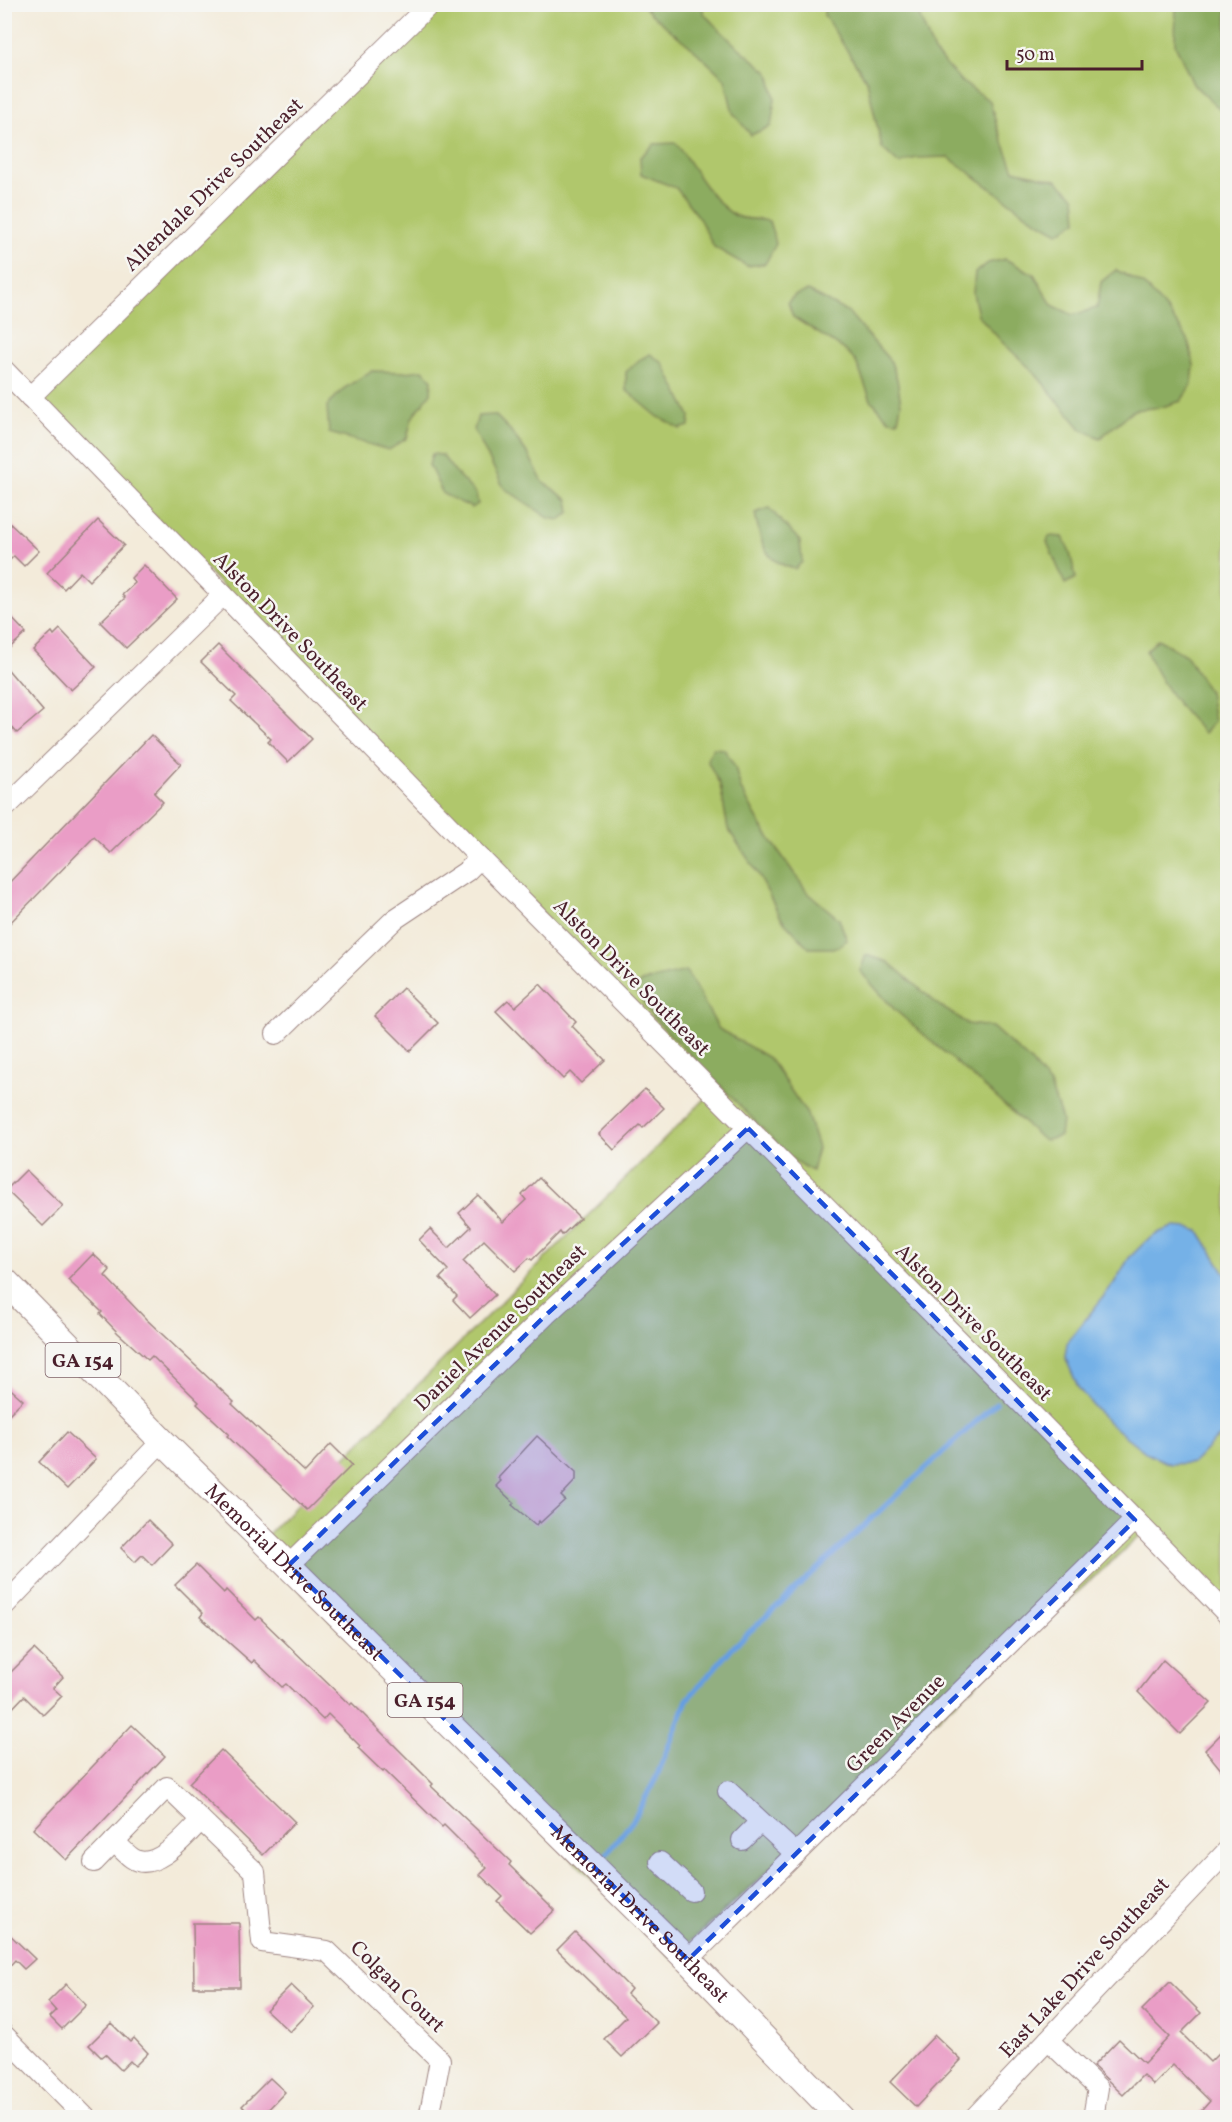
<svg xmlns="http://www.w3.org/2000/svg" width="1232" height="2122" font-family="Vollkorn,serif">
  <rect width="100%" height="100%" fill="#f6f6f2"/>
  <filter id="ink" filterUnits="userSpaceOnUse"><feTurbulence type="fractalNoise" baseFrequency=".0167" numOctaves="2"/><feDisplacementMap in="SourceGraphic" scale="12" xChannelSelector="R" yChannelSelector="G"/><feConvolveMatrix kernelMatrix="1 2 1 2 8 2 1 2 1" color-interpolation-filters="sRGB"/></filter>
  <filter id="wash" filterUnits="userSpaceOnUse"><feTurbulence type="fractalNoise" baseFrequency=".008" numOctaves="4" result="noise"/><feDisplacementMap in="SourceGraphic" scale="24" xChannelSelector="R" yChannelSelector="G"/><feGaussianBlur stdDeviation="1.35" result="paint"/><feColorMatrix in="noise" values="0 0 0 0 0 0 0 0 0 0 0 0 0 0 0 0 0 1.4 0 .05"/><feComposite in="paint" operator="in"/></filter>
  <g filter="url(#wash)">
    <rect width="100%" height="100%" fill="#f3ebda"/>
    <g fill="#b0c76c" stroke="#7d734c" stroke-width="1.5">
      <path d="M 429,5 L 1227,5 L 1227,1615 L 31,390 Z"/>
      <path d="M 714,1090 L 1144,1532 L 672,1958 L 256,1546 Z"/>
    </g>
    <g fill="#8cac60" stroke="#6b6646" stroke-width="1.5">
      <path d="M 643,5 L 701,5 L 705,15 L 731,41 L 769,73 L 775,98 L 771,126 L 751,135 L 733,113 L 725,79 L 692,48 L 650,13 Z"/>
      <path d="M 825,5 L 915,5 L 934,52 L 962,82 L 990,101 L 997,127 L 1014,170 L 1056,180 L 1075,197 L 1077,221 L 1058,233 L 1030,217 L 948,157 L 916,158 L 899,164 L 882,148 L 867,81 L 824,15 Z"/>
      <path d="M 1176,5 L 1227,5 L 1227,116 L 1193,84 L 1175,44 Z"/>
      <path d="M 676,143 C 693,166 711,202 736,216 C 745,220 760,219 769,221 L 776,244 L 765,264 L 747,266 L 714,247 L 698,216 L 676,188 L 641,174 L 640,157 L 654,144 Z"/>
      <path d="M 1005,259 L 1034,274 L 1052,305 L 1073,315 L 1097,308 L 1101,282 L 1116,270 L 1143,284 L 1166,309 L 1188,339 L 1194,365 L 1192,384 L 1181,401 L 1162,407 L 1134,410 L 1100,438 L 1081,429 L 1033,371 L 1002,342 L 978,315 L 973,293 L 975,273 L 988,263 Z"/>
      <path d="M 808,291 L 849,313 L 891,362 L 897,379 L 901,404 L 898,421 L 889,420 L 871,400 L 856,362 L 845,350 L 793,317 L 788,302 L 795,295 Z"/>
      <path d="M 650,354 L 663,363 L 690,416 L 689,426 L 680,429 L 657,416 L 626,390 L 626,372 L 639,360 Z"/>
      <path d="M 423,370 L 432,380 L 431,393 L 412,418 L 407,438 L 389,450 L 329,433 L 327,406 L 343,389 L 371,371 L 404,372 Z"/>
      <path d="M 495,415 L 510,430 L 528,454 L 543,482 L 568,500 L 570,512 L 560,520 L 549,518 L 504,488 L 474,430 L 478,416 Z"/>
      <path d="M 432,454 L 442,455 L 454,471 L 476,494 L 478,504 L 472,508 L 443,494 L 429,465 Z"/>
      <path d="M 769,508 L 800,541 L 802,562 L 795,569 C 762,561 761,541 755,513 Z"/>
      <path d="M 1049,536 L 1063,537 L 1070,553 L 1076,578 L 1065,584 L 1047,542 Z"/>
      <path d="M 1158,639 L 1187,656 L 1209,692 L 1214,722 L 1204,733 C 1177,706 1162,685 1146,651 Z"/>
      <path d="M 713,748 L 724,749 L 735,767 L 741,789 L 762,827 L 807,892 L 839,919 L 847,940 L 836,948 L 809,948 L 781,918 L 757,872 L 728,829 L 720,785 L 707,760 Z"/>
      <path d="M 866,955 L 888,962 L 940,1006 L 968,1024 L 992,1027 L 1030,1061 L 1050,1085 L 1062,1120 L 1060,1136 L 1044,1141 L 989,1091 L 894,1009 L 860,971 Z"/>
      <path d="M 686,971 L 719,1029 L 769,1058 L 807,1114 L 818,1148 L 812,1171 L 793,1160 L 652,1016 L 635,990 L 641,982 Z"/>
    </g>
    <path fill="#75b1e7" stroke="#606889" stroke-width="1.5" d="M 1173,1227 L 1188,1228 L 1199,1231 L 1227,1276 L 1227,1434 C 1211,1440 1206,1452 1193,1463 L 1170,1464 L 1148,1454 L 1111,1425 L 1093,1406 L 1079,1389 L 1065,1357 L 1067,1343 L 1114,1283 L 1129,1258 L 1147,1240 L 1160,1232 Z"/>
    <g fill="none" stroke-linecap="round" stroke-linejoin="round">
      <path stroke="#75b1e7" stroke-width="5" d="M 604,1857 L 634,1819 L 656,1778 L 687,1700 L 731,1649 L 996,1403"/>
    </g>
    <g id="blocks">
      <g fill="#ea9dc6">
        <path d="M 4,518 L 39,551 L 24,566 L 14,556 L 4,566 Z"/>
        <path d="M 98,520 L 124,545 L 89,581 L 80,572 L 64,589 L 47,573 Z"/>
        <path d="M 144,565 L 177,599 L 126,648 L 100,622 L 125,598 L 122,595 L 135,583 L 131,578 Z"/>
        <path d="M 4,610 L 26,633 L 4,653 Z"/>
        <path d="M 60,629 L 96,667 L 71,690 L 33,650 L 52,632 L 54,635 Z"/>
        <path d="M 218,645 L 312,739 L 288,762 L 268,742 L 271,739 L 231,701 L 236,696 L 201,662 Z"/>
        <path d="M 4,665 L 43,711 L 17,733 L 4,718 Z"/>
        <path d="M 151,735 L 181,764 L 154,793 L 163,802 L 111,853 L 94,837 L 4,929 L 4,888 Z"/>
        <path d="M 540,984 L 576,1022 L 572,1026 L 605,1060 L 581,1083 L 570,1072 L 563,1079 L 496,1011 L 508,1000 L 515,1007 Z"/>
        <path d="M 403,988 L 438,1023 L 410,1051 L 375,1016 Z"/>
        <path d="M 645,1089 L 664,1108 L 643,1128 L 640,1125 L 614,1150 L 599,1134 Z"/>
        <path d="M 26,1170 L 63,1206 L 43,1226 L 6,1190 Z"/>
        <path d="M 539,1178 L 580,1218 L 562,1235 L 560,1232 L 532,1260 L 529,1258 L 515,1271 L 484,1240 L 463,1261 L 495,1295 L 470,1318 L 453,1300 L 457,1296 L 440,1278 L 448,1270 L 419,1240 L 430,1229 L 449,1248 L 471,1227 L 459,1213 L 478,1195 L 503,1222 L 526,1200 L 522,1195 Z"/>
        <path d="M 93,1254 L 110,1270 L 105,1276 L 146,1319 L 234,1402 L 232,1404 L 305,1472 L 331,1444 L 352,1465 L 307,1510 L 227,1436 L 229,1434 L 197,1404 L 199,1402 L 152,1356 L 148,1360 L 118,1333 L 100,1314 L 102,1312 L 68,1280 Z"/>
        <path d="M 4,1383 L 23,1400 L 4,1419 Z"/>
        <path d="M 67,1432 L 96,1459 L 67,1489 L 39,1462 Z"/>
        <path d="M 537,1436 L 576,1472 L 576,1480 L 561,1496 L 565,1500 L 540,1523 L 539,1521 L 536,1525 L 512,1505 L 514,1503 L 496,1486 L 501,1481 L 498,1478 Z"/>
        <path d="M 148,1520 L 172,1544 L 152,1565 L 142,1555 L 135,1562 L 121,1548 Z"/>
        <path d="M 196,1565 L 224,1593 L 226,1590 L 256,1620 L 259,1617 L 350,1705 L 352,1703 L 433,1784 L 431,1786 L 511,1862 L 509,1865 L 555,1910 L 530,1933 L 497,1901 L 502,1896 L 480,1875 L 487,1868 L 444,1825 L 442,1827 L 384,1770 L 383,1772 L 358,1748 L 360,1746 L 328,1714 L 323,1720 L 286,1684 L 282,1687 L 254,1660 L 252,1663 L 200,1617 L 203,1613 L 175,1585 Z"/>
        <path d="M 34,1649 L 63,1677 L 53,1688 L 62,1696 L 43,1715 L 24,1696 L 4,1717 L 4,1679 Z"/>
        <path d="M 1163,1660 L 1211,1703 L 1180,1734 L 1138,1692 Z"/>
        <path d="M 132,1725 L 165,1756 L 66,1860 L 33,1829 Z"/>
        <path d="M 1227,1728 L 1227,1777 L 1205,1750 Z"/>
        <path d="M 221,1750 L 295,1822 L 263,1855 L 189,1783 Z"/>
        <path d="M 193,1923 L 239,1923 L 240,1987 L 194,1987 Z"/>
        <path d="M 4,1929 L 35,1959 L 24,1969 L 15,1960 L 4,1972 Z"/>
        <path d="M 575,1932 L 631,1989 L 627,1994 L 657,2023 L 622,2057 L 604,2039 L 626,2017 L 557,1950 Z"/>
        <path d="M 1170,1982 L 1201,2013 L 1181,2033 L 1210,2062 L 1227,2045 L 1227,2118 L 1195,2118 L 1210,2101 L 1173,2065 L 1154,2085 L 1143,2075 L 1123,2095 L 1093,2066 L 1119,2039 L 1144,2063 L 1169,2037 L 1142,2010 Z"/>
        <path d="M 66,1984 L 86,2005 L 62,2029 L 50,2017 L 56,2011 L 48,2002 Z"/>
        <path d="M 291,1985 L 314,2007 L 290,2032 L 266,2010 Z"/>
        <path d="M 111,2023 L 130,2042 L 134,2038 L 148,2053 L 135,2066 L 130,2061 L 121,2070 L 105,2054 L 101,2057 L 89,2045 Z"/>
        <path d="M 935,2035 L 961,2060 L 916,2107 L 890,2082 Z"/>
        <path d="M 270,2078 L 285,2092 L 260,2118 L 254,2118 L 242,2106 Z"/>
      </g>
    </g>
  </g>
  <g filter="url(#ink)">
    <use href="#blocks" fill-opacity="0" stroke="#9e8582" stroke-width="1.5"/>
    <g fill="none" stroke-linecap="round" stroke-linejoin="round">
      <defs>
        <g id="minor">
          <path d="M 4,370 L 480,858 L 1031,1413 L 1228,1615"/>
          <path d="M 30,397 L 430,4"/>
          <path d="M 4,809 L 223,595"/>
          <path d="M 276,1034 L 395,919 L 467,871 L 480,858"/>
          <path d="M 289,1565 L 546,1315 L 748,1128"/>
          <path d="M 4,1606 L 162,1441"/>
          <path d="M 728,1791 L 796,1854"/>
          <path d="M 742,1840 L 760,1822"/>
          <path d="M 114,1841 C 120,1847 125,1853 132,1858 C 155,1874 186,1835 201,1820"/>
          <path d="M 94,1862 L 167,1787 L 255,1872 L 262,1942 L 327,1951 L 440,2060 L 429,2118"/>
          <path d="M 660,1862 L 691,1891"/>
          <path d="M 688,1960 L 1135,1520"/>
          <path d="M 4,2035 L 86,2118"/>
          <path d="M 1048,2040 L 1098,2088 L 1093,2118"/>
          <path d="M 974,2118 L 1228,1850"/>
        </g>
        <g id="major">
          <path id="s1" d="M 4,1280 L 162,1441 L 688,1960 L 841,2118"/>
        </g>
      </defs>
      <use href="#minor" stroke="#9e8582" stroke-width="22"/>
      <use href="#major" stroke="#9e8582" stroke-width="28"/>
      <use href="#minor" stroke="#fff" stroke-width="20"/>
      <use href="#major" stroke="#fff" stroke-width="26"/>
    </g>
  </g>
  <path fill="#1d4ed8" fill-opacity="0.2" stroke="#1d4ed8" stroke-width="4.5" stroke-dasharray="12 8" stroke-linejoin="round" d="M 748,1128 L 1135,1520 L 688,1960 L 289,1565 L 546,1315 Z"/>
  <g text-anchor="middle" stroke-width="5" stroke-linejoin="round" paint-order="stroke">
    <g fill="#f6f6f2" stroke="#7e6067" stroke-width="1.5">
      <rect x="45.5" y="1343" width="75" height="34" rx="4.5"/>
      <rect x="387.5" y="1683" width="75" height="34" rx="4.5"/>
    </g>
    <g font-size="20" font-weight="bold" fill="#4a1f2b">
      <text x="83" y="1367">GA 154</text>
      <text x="425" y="1707">GA 154</text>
    </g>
    <g font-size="21" fill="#4a1f2b" stroke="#f6f6f2">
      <text transform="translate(213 184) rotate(-44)" y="7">Allendale Drive Southeast</text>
      <text transform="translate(291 631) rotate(46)" y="7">Alston Drive Southeast</text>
      <text transform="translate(632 977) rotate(45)" y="7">Alston Drive Southeast</text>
      <text transform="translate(974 1322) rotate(45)" y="7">Alston Drive Southeast</text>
      <text transform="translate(500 1327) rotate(-44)" y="7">Daniel Avenue Southeast</text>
      <text dy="7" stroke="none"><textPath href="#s1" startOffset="412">Memorial Drive Southeast</textPath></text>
      <text transform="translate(895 1723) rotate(-45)" y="7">Green Avenue</text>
      <text dy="7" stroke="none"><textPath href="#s1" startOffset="898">Memorial Drive Southeast</textPath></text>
      <text transform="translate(1084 1967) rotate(-47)" y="7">East Lake Drive Southeast</text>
      <text transform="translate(398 1986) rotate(44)" y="7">Colgan Court</text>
    </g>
  </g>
  <rect width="1232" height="2122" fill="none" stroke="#f6f6f2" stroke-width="24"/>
  <path d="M1007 60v9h135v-9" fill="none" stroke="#4a1f2b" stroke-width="3"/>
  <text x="1016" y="60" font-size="18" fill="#4a1f2b" stroke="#f6f6f2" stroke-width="4.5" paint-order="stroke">50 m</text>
</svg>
